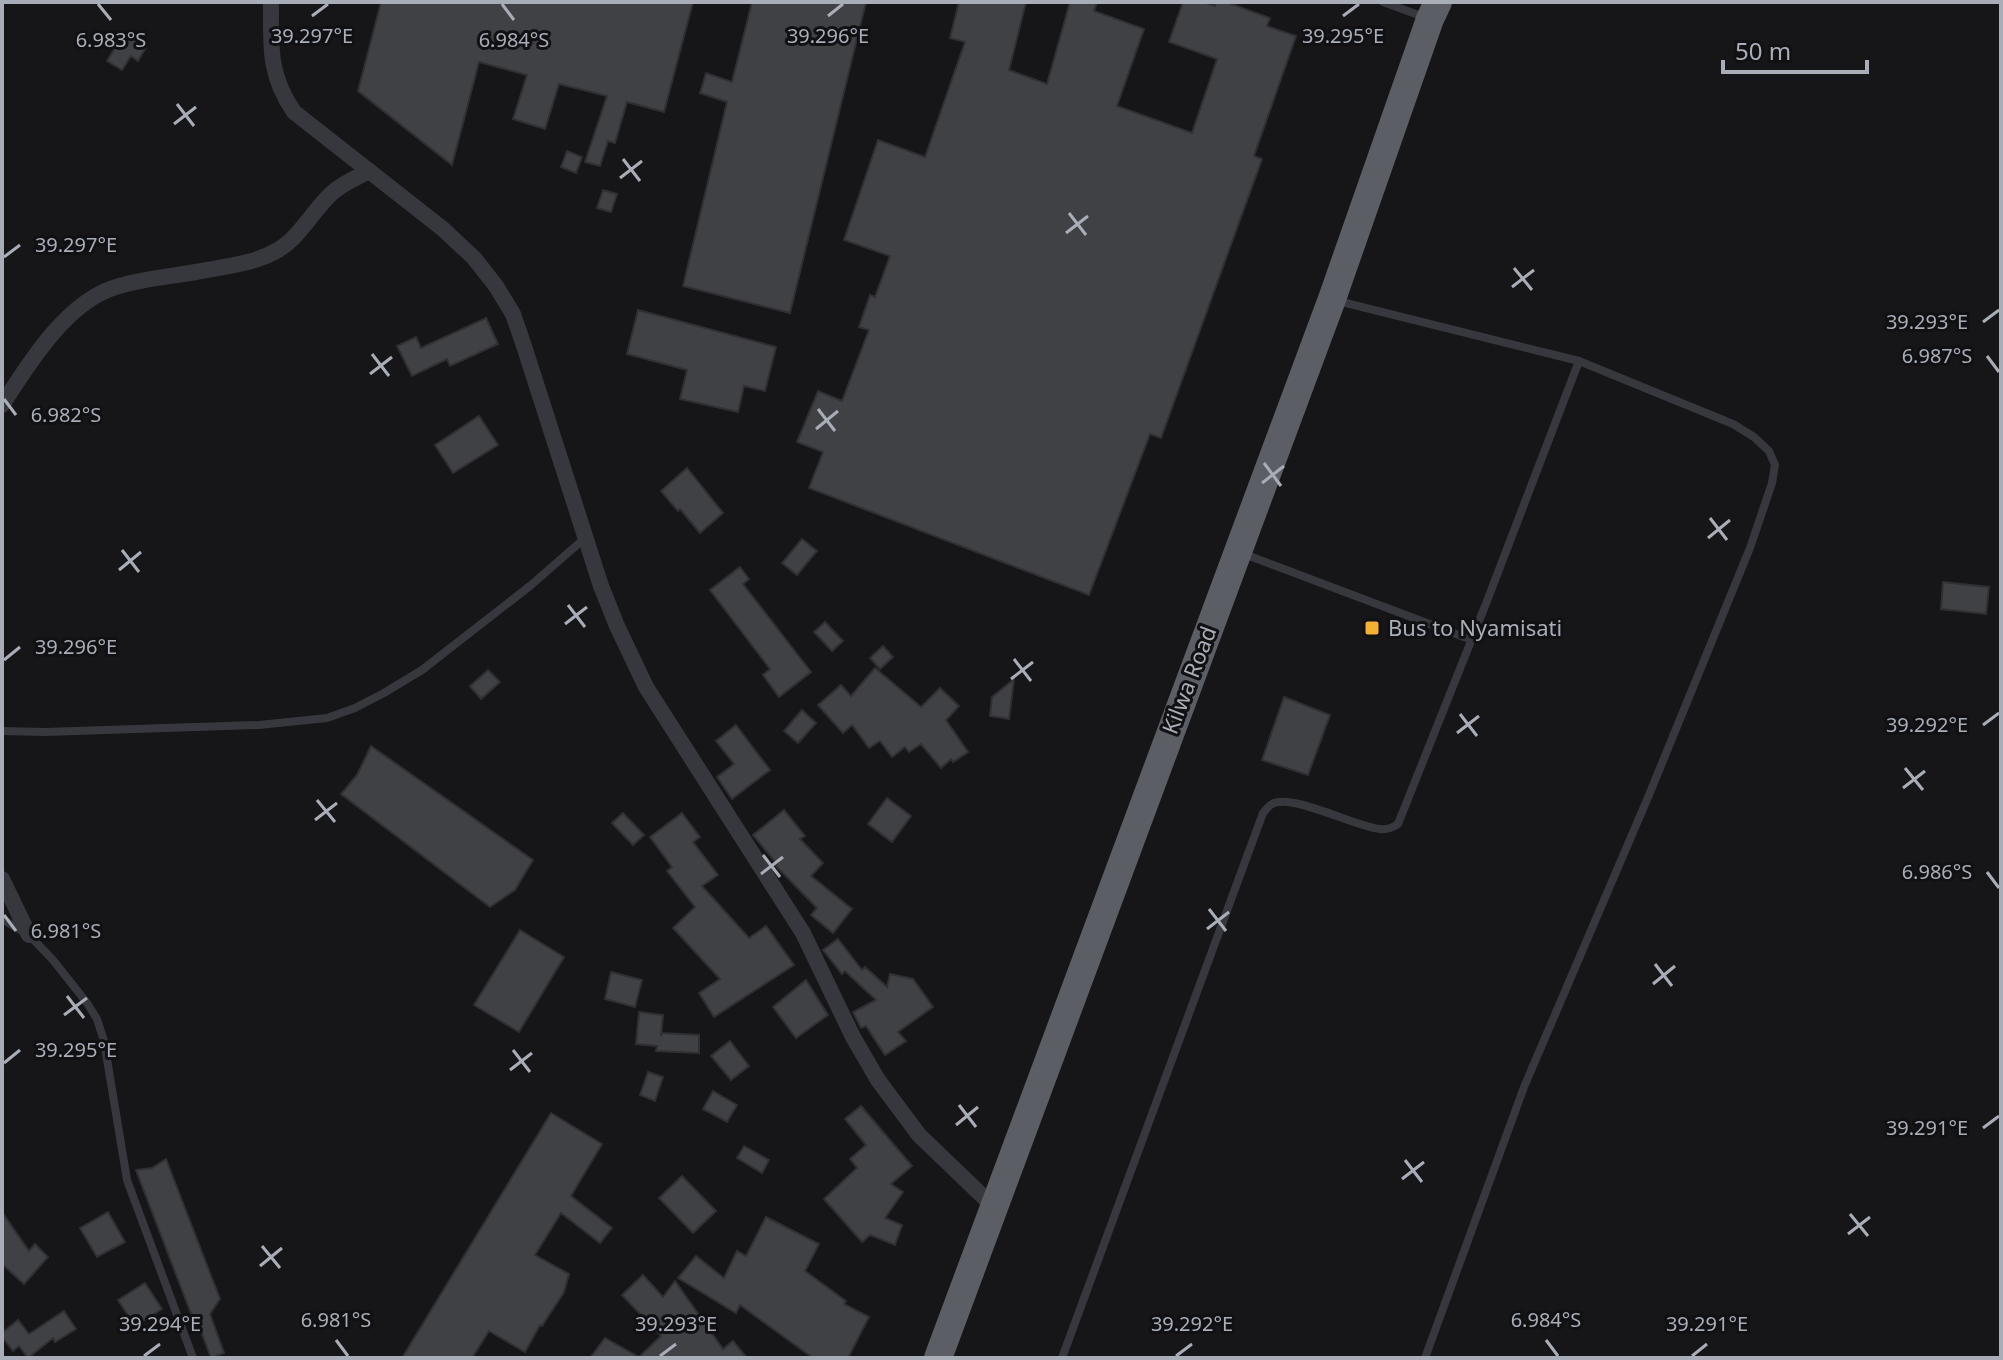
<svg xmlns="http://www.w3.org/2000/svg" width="2003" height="1360" font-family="'Noto Sans',sans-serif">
  <rect width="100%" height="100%" fill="#161618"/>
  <g fill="#404145" stroke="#303034" stroke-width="2">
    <path d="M 381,2 L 693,2 L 664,112 L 627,102 L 615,143 L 608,141 L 600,166 L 585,162 L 607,96 L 559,84 L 545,129 L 513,119 L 527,75 L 479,62 L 452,165 L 358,91 Z"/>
    <path d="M 752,2 L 866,2 L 790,313 L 683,286 L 727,102 L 700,93 L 706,73 L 732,82 Z"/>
    <path d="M 959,2 L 1026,2 L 1009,70 L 1047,84 L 1070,2 L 1097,2 L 1094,11 L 1144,29 L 1117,106 L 1192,133 L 1217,59 L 1169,42 L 1183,2 L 1203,2 L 1215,6 L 1216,2 L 1226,2 L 1270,18 L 1267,26 L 1296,36 L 1254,156 L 1262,159 L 1161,438 L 1150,434 L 1089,595 L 809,488 L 823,452 L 797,442 L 818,391 L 842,401 L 869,330 L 859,327 L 870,295 L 875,297 L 890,256 L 844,240 L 878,140 L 925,157 L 965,42 L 950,38 Z"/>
    <path d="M 124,33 L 146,47 L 138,61 L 131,56 L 122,70 L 107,61 Z"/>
    <path d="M 567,151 L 582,157 L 576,173 L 561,167 Z"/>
    <path d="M 603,190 L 617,194 L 611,212 L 597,208 Z"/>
    <path d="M 638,310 L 776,347 L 765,391 L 744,386 L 738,412 L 680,399 L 687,370 L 627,354 Z"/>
    <path d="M 486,318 L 498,344 L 450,366 L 447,359 L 412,376 L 397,346 L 416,337 L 421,348 Z"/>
    <path d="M 479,416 L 498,445 L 453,473 L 435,445 Z"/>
    <path d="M 687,468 L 723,513 L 700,533 L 680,509 L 678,511 L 661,491 Z"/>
    <path d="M 802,539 L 817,551 L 797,575 L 782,563 Z"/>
    <path d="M 740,567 L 749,579 L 743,584 L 811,672 L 779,697 L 763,675 L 770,669 L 710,590 Z"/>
    <path d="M 1943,582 L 1989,587 L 1986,614 L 1941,609 Z"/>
    <path d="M 825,622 L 843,641 L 832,651 L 814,632 Z"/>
    <path d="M 883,646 L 893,657 L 880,669 L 870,658 Z"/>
    <path d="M 875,668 L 921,707 L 940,688 L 959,706 L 946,720 L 968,752 L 953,762 L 951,759 L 941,768 L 921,744 L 909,752 L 905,747 L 892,757 L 880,741 L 869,748 L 852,725 L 843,733 L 818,705 L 841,685 L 851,696 Z"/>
    <path d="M 488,670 L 500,682 L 481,699 L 470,686 Z"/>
    <path d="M 1014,679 L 1009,719 L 990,716 L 992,697 Z"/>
    <path d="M 1284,697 L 1330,715 L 1308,775 L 1262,760 Z"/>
    <path d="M 802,710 L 816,723 L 798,743 L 784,731 Z"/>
    <path d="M 736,725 L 770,770 L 732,799 L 717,777 L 734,764 L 716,741 Z"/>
    <path d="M 371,746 L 533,860 L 515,890 L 490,907 L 341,794 L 357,775 Z"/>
    <path d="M 887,798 L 911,816 L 892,842 L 868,824 Z"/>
    <path d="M 784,810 L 805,836 L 800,839 L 823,863 L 811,876 L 852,909 L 833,933 L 811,915 L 817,908 L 775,865 L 777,864 L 753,835 Z"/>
    <path d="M 623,813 L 644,835 L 633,845 L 612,823 Z"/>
    <path d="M 682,813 L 700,837 L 693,842 L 718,875 L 702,886 L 749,938 L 766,926 L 794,965 L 714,1017 L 699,993 L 720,979 L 673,928 L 695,907 L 667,871 L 672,867 L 650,837 Z"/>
    <path d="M 520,930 L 564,957 L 519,1032 L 474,1005 Z"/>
    <path d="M 838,939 L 862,970 L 865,967 L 887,987 L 890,974 L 913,979 L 933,1007 L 898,1032 L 906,1041 L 885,1055 L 866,1026 L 861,1028 L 853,1012 L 876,1000 L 845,971 L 842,974 L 823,950 Z"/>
    <path d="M 611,972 L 642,980 L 635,1007 L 605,999 Z"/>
    <path d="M 806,980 L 828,1015 L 796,1038 L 773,1007 Z"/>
    <path d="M 639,1012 L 663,1015 L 661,1036 L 662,1033 L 699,1035 L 699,1053 L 656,1051 L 657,1046 L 636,1044 Z"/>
    <path d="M 730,1041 L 749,1066 L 731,1080 L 711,1056 Z"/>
    <path d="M 648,1072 L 663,1077 L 655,1101 L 640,1095 Z"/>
    <path d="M 713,1091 L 737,1105 L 727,1122 L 703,1109 Z"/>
    <path d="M 861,1106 L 912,1166 L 891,1184 L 903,1192 L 885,1218 L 902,1225 L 895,1245 L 870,1235 L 862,1242 L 824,1199 L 857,1168 L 850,1159 L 866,1145 L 845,1119 Z"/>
    <path d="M 551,1113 L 602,1144 L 571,1196 L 612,1228 L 600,1243 L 561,1213 L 535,1255 L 569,1274 L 564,1292 L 542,1326 L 540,1325 L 525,1352 L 489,1331 L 472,1358 L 402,1358 Z"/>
    <path d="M 744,1146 L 769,1160 L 762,1173 L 737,1158 Z"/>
    <path d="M 166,1159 L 220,1299 L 210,1314 L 224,1353 L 211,1358 L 195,1315 L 192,1316 L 136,1170 L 152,1168 Z"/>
    <path d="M 682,1176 L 716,1211 L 693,1233 L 659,1198 Z"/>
    <path d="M 2,1212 L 29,1251 L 35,1244 L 48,1257 L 24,1284 L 2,1264 Z"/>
    <path d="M 108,1212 L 125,1242 L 97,1257 L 80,1228 Z"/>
    <path d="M 766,1217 L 819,1244 L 805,1271 L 846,1301 L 844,1304 L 869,1317 L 848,1358 L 813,1358 L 740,1305 L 736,1313 L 678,1278 L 696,1256 L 724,1278 L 737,1251 L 746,1256 Z"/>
    <path d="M 643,1275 L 663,1297 L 675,1281 L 723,1349 L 733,1341 L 747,1358 L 590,1358 L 605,1338 L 639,1357 L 661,1336 L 622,1295 Z"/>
    <path d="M 145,1283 L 162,1309 L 135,1326 L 118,1300 Z"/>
    <path d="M 64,1311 L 76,1329 L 55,1342 L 53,1338 L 28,1358 L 19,1346 L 13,1351 L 2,1337 L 2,1333 L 18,1320 L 29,1334 Z"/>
  </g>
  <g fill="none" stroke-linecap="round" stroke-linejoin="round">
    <g stroke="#37383d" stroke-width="8">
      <path d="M 1383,2 L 1424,17"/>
      <path d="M 1338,301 L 1579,361 L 1733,424 L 1754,437 L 1769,451 L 1775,465 L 1772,483 L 1750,548 L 1649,795 L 1524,1087 L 1425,1358"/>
      <path d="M 1244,554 L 1472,640"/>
      <path d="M 2,731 L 45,732 L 259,725 L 327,718 L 355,708 L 384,693 L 422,670 L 530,586 L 585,538"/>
      <path d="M 2,919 L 29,935 L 53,960 L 87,1003 L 97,1019 L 104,1041 L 127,1180 L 193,1358"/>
      <path d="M 1062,1358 L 1263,813 C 1266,810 1268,806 1272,804 C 1292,793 1356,827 1380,829 C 1387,830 1392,828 1398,824 L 1487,601 L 1579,361"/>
    </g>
    <g stroke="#37383d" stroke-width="16">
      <path d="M 271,2 C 271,46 268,74 294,112 L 443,229 L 474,258 L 496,286 L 513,314 L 524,346 L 601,586 L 617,626 L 646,687 L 803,933 L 853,1037 L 878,1080 L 919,1135 L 995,1208"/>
      <path d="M 2,405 C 28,365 65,304 113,288 C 139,279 168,277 196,272 C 223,267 254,264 278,250 C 301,236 313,210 332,193 C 343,183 356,178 369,171"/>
      <path d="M 2,879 L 29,935"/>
    </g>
    <path stroke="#5b5e65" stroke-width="28" d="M 938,1358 L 1332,299 L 1430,19 L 1438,2"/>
  </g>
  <path fill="none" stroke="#a8adb8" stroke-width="3" d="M 98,4 L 111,20M 502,4 L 514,20M 312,16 L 328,4M 828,16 L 843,4M 1343,16 L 1359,4M 177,104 L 194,126M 174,124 L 196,107M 623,159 L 640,181M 620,178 L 642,161M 1069,213 L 1086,235M 1066,233 L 1088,216M 4,257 L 20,245M 1514,268 L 1532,290M 1512,287 L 1534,270M 1983,322 L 1999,310M 372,354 L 389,376M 1987,356 L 1999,372M 370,374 L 392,357M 4,399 L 16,415M 818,409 L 835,431M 816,429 L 838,411M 1264,463 L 1281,486M 1262,483 L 1284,466M 1710,518 L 1727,540M 1708,538 L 1730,520M 122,550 L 139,572M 119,570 L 141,552M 568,605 L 585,627M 565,624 L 587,607M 1014,659 L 1031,681M 4,660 L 20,647M 1011,679 L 1033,662M 1460,714 L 1477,736M 1983,725 L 1999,713M 1457,733 L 1479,716M 1905,768 L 1923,790M 1903,788 L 1925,771M 317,800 L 335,822M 315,820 L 337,803M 763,855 L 780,877M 1987,872 L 1999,888M 761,874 L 783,857M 1209,909 L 1226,931M 4,915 L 16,931M 1207,929 L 1229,912M 1655,964 L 1672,986M 1653,984 L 1675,966M 67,996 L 84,1018M 64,1015 L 87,998M 513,1050 L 530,1072M 4,1063 L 20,1050M 510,1070 L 532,1053M 959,1105 L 976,1127M 956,1125 L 978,1107M 1983,1128 L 1999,1116M 1405,1160 L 1422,1182M 1402,1179 L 1424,1162M 1850,1214 L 1868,1236M 1848,1234 L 1870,1217M 262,1246 L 280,1268M 260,1266 L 282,1248M 336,1340 L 348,1356M 1546,1340 L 1558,1356M 144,1356 L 160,1344M 660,1356 L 676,1344M 1176,1356 L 1192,1344M 1692,1356 L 1707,1344"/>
  <rect fill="#f2b134" stroke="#111113" stroke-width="3" x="1364" y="620" width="16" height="16" rx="4"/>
  <g text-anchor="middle" stroke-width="6" stroke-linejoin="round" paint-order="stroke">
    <g font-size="22" fill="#a8adb8" stroke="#111113" text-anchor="start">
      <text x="1388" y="636">Bus to Nyamisati</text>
    </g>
    <g font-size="22" fill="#a8adb8" stroke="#111113">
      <text transform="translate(1189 680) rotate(-69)" y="8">Kilwa Road</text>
    </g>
  </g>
  <g font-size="20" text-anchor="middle" fill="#a8adb8" stroke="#111113" stroke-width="6" stroke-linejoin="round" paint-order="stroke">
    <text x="312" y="43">39.297°E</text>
    <text x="828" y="43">39.296°E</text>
    <text x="1343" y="43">39.295°E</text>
    <text x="111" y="47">6.983°S</text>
    <text x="514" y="47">6.984°S</text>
    <text x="76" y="252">39.297°E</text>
    <text x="1927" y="329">39.293°E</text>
    <text x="1937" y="363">6.987°S</text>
    <text x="66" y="422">6.982°S</text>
    <text x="76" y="654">39.296°E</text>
    <text x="1927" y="732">39.292°E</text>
    <text x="1937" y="879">6.986°S</text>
    <text x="66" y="938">6.981°S</text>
    <text x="76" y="1057">39.295°E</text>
    <text x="1927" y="1135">39.291°E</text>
    <text x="336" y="1327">6.981°S</text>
    <text x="1546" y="1327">6.984°S</text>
    <text x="160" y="1331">39.294°E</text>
    <text x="676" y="1331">39.293°E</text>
    <text x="1192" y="1331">39.292°E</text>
    <text x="1707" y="1331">39.291°E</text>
  </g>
  <rect width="2003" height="1360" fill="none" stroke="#a8adb8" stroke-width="8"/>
  <path d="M1723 60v12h144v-12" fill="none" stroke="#a8adb8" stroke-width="4"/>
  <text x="1735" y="60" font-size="24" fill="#a8adb8" stroke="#111113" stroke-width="6" paint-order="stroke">50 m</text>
</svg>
